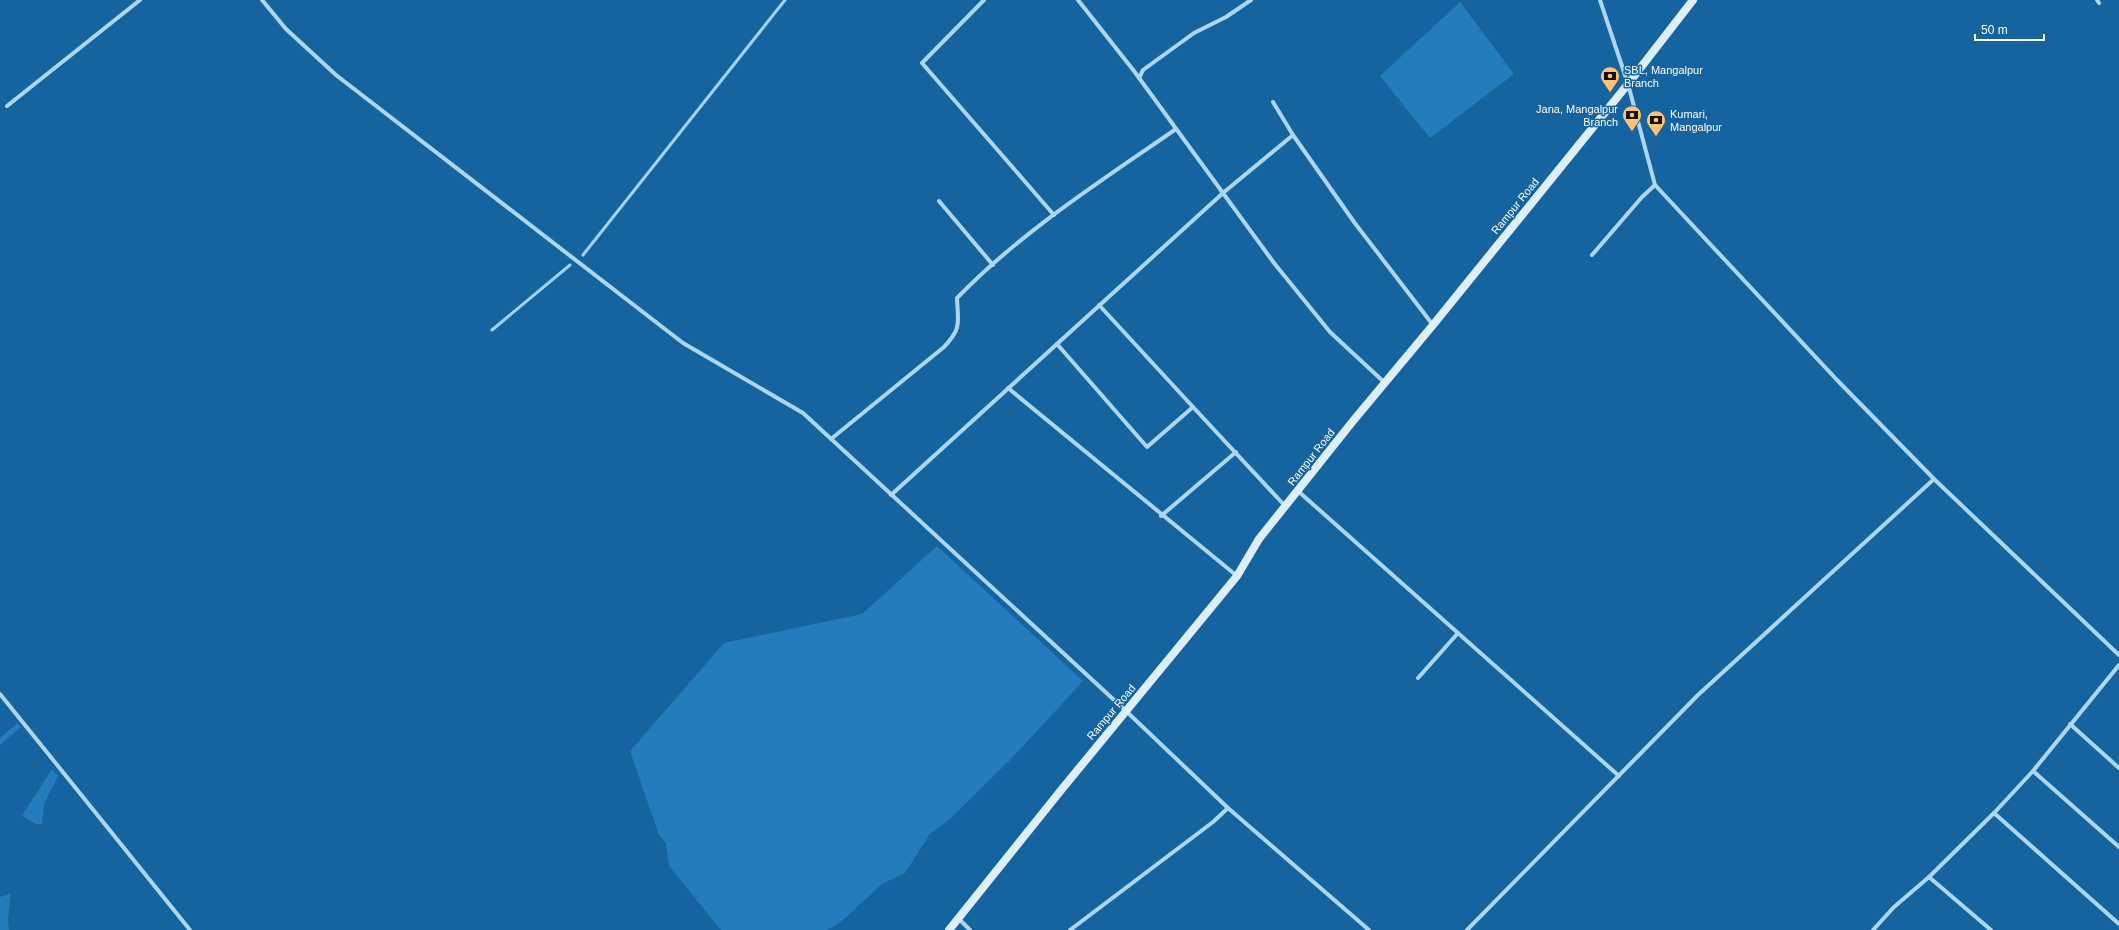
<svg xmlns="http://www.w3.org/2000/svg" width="2119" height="930" font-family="Arial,sans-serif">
  <rect width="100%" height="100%" fill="#15639f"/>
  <g fill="#247cbc">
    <path d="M 1460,2 L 1514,74 L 1430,138 L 1380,76 Z"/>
    <path d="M 937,546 L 1083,681 L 1012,758 L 950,819 L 930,834 L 905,873 L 882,884 L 841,922 L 827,930 L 721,930 L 669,866 L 666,843 L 659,835 L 630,751 L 724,643 L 862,614 Z"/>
    <path d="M 17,723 L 21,727 L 0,745 L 0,738 Z"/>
    <path d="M 52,769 L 58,776 L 44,804 L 42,824 L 36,824 L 22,816 Z"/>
    <path d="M 11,893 L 8,919 L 9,930 L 0,930 L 0,897 Z"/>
  </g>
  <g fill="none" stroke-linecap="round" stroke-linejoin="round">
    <g stroke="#a0d3f6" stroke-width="3">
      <path d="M 583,255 L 785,0"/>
      <path d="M 492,330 L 570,265"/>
    </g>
    <g stroke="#add6f4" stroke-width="4">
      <path d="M 262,0 L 286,29 L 336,75 L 683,343 L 803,413 L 1126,711 L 1228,808 L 1369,930"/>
      <path d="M 984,0 L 922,63 L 1054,215"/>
      <path d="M 1078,0 L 1134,71 L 1274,263 L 1330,332 L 1385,383"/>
      <path d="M 1600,0 L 1628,84 L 1655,185 L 1837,380 L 1934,479 L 2119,655"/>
      <path d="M 2097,0 L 2099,3"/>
      <path d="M 1139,78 L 1143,70 L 1194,33 L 1226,17 L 1251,0"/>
      <path d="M 1273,102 L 1293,135 L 1354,222 L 1433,325"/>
      <path d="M 7,106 L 140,0"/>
      <path d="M 939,201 L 993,265"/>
      <path d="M 1592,255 L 1642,197 L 1655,185"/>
      <path d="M 1099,305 L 1193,407"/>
      <path d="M 1057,344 L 1147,447 L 1193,407 L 1286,507"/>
      <path d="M 1008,388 L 1237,576"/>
      <path d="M 831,439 L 944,347 C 962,328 958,323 957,298 C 1021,232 1101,181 1176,129"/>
      <path d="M 1298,491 L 1619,776"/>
      <path d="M 891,495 L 1223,193 L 1293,135"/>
      <path d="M 1161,516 L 1236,452"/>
      <path d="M 1418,678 L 1458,633"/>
      <path d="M 0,694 L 190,930"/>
      <path d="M 2070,724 L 2119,768"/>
      <path d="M 2033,771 L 2119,847"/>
      <path d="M 1994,813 L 2119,924"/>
      <path d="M 1929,877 L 1991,930"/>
      <path d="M 959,919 L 970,930"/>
      <path d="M 1070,930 L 1213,822 L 1228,808"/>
      <path d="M 1467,930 L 1698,695 L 1934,479"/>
      <path d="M 1873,930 L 1894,907 L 1929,877 L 1994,813 L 2033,771 L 2119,665"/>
    </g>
    <path stroke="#ddeffd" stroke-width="8" d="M 949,930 L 1062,789 L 1237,576 L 1259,539 L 1353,421 L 1433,325 L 1628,84 L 1693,0"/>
  </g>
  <defs>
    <symbol id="bank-pin" viewBox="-11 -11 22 30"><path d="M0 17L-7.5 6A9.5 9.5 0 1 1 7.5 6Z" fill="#ffc370" stroke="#15639f"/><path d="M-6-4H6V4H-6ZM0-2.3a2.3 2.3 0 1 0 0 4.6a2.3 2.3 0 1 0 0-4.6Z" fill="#111"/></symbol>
  </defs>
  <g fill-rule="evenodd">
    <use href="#bank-pin" x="1599" y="65" width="22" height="30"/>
    <use href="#bank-pin" x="1621" y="104" width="22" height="30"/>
    <use href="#bank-pin" x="1645" y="109" width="22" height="30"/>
  </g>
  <g text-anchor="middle" stroke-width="3" stroke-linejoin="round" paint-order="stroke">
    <g font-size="11" fill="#fff" stroke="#15639f" text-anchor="start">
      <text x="1624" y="74">SBL, Mangalpur<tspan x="1624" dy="13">Branch</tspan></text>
      <text x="1618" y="113" text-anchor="end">Jana, Mangalpur<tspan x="1618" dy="13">Branch</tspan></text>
      <text x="1670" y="118">Kumari,<tspan x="1670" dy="13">Mangalpur</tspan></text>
    </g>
    <g font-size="11" fill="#fff" stroke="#15639f">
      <text transform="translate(1515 206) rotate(-51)" y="4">Rampur Road</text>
      <text transform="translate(1311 457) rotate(-52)" y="4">Rampur Road</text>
      <text transform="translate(1111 712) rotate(-50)" y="4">Rampur Road</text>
    </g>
  </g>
  <path d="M1975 34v6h69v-6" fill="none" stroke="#ffffff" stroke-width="2"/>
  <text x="1981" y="34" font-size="12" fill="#ffffff" stroke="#15639f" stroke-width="3" paint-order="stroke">50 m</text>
</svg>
